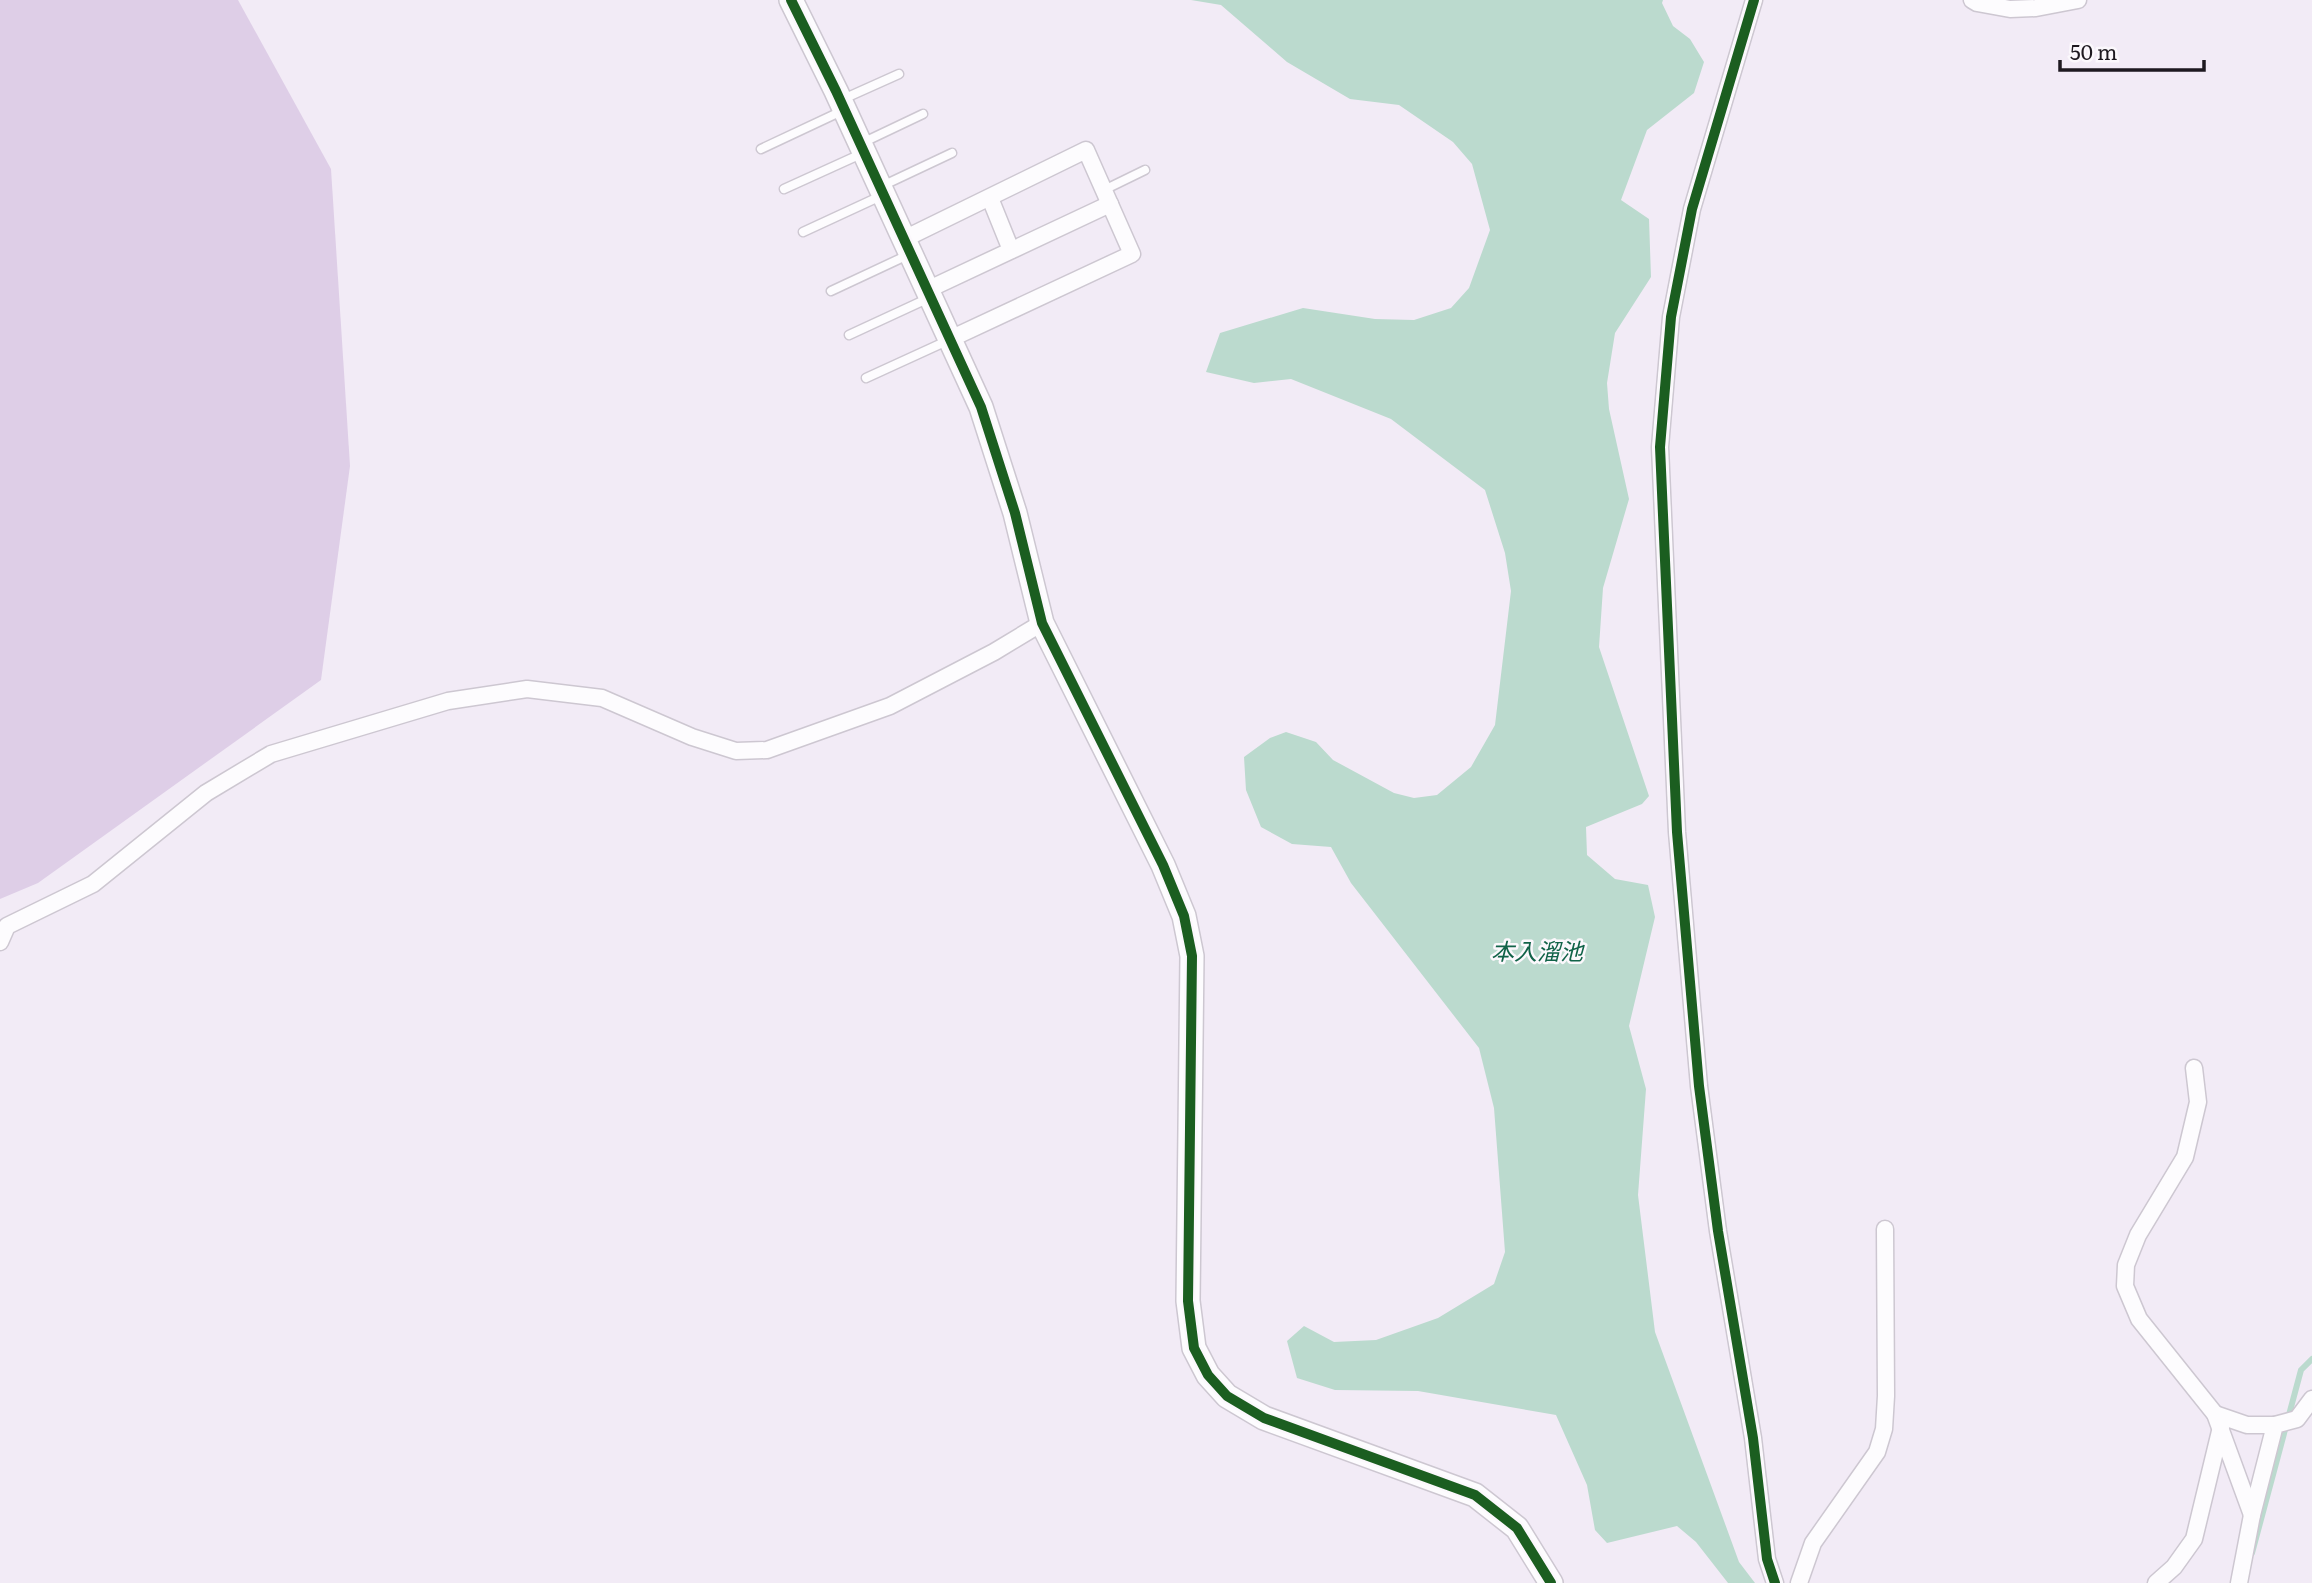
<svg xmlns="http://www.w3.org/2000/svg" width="2312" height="1583" font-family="Literata,'Noto Sans JP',serif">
  <rect width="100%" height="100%" fill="#f2ebf6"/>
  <path fill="#decee7" d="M 0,0 L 238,0 L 331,169 L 350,466 L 321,680 L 38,883 L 0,899 Z"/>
  <path fill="#bbdace" d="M 1191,0 L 1663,0 L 1662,3 L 1673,26 L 1690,39 L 1704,62 L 1694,93 L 1647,130 L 1621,200 L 1649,219 L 1651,277 L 1615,333 L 1607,383 L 1609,409 L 1629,499 L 1603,588 L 1599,647 L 1649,796 L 1642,804 L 1586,827 L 1587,855 L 1615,879 L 1648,885 L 1655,917 L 1629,1026 L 1646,1089 L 1638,1195 L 1655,1332 L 1739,1562 L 1755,1583 L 1728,1583 L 1696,1542 L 1677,1526 L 1607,1543 L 1595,1530 L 1587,1485 L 1556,1415 L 1418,1391 L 1335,1390 L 1297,1378 L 1287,1341 L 1304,1326 L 1334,1342 L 1376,1340 L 1438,1318 L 1494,1284 L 1505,1252 L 1494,1108 L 1479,1048 L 1351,883 L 1331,847 L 1292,844 L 1261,827 L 1246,790 L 1244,757 L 1270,738 L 1286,732 L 1316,742 L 1333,760 L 1394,793 L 1414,798 L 1437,795 L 1471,767 L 1495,725 L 1511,591 L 1505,553 L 1485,490 L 1391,419 L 1291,379 L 1254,383 L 1206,372 L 1220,333 L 1303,308 L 1375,319 L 1414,320 L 1451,308 L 1469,288 L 1490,230 L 1472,164 L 1453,142 L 1399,105 L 1350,99 L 1287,62 L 1221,5 Z"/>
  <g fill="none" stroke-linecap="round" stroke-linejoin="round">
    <path stroke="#bbdace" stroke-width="6" d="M 2252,1553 L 2301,1370 L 2312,1359"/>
    <defs>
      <g id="lane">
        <path d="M 841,100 L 899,74"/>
        <path d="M 862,143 L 923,114"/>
        <path d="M 761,149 L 844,110"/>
        <path d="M 882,186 L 952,153"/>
        <path d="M 784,189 L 861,154"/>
        <path d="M 1104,190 L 1145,170"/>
        <path d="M 803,232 L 883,195"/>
        <path d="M 831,291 L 908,255"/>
        <path d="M 849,335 L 929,298"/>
        <path d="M 866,378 L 949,340"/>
      </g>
      <g id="street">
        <path d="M 1754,0 L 1692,209 L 1671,317 L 1660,447 L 1677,832 L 1699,1086 L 1718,1231 L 1753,1438 L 1767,1559 L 1775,1583"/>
        <path d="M 1972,0 L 1977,3 L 2010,9 L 2036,8 L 2078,0"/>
        <path d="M 990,198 L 1011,250"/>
        <path d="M 904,239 L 1086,150 L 1132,254 L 950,339"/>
        <path d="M 927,290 L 1110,204"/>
        <path d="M 0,942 L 7,926 L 93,884 L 206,793 L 271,754 L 448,701 L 527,689 L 602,698 L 692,737 L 736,751 L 767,750 L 890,706 L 994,652 L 1042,623"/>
        <path d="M 2194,1068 L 2198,1102 L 2185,1157 L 2138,1235 L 2126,1265 L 2125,1286 L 2139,1319 L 2215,1414 L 2252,1515"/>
        <path d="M 2215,1414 L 2247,1425 L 2275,1425"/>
        <path d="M 1799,1583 L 1813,1543 L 1877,1452 L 1884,1429 L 1886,1396 L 1885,1229"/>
        <path d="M 2156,1583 L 2174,1567 L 2194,1539 L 2221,1427"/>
        <path d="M 2239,1583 L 2252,1515 L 2275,1425 L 2297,1419 L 2312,1399"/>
      </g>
      <path id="secondary" d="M 791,0 L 836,91 L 981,407 L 1015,513 L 1042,623 L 1163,865 L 1184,916 L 1192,956 L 1188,1301 L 1194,1348 L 1208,1375 L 1227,1396 L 1264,1418 L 1475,1495 L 1517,1528 L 1551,1583"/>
    </defs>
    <use href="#lane" stroke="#cdc7d1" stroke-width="11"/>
    <use href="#street" stroke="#cdc7d1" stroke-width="19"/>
    <use href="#secondary" stroke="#cdc7d1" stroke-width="26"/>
    <use href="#lane" stroke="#fdfcfe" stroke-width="8"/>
    <use href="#street" stroke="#fdfcfe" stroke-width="16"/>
    <use href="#secondary" stroke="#fdfcfe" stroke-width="23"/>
    <defs>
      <g id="cycleway">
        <path d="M 791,0 L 836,91 L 981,407 L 1015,513 L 1042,623 L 1163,865 L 1184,916 L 1192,956 L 1188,1301 L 1194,1348 L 1208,1375 L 1227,1396 L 1264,1418 L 1475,1495 L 1517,1528 L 1551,1583"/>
        <path d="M 1754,0 L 1692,209 L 1671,317 L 1660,447 L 1677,832 L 1699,1086 L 1718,1231 L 1753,1438 L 1767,1559 L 1775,1583"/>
      </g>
    </defs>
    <use href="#cycleway" stroke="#fbf8fc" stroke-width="15"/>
    <use href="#cycleway" stroke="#1b5e20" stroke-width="10"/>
  </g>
  <g text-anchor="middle" stroke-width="5" stroke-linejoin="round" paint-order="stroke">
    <g font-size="23" font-style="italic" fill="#116348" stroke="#fbf8fc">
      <text x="1537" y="960">本入溜池</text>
    </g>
  </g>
  <path d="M2060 60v10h144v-10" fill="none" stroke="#1e1920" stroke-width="3.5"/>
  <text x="2070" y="60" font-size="21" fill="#1e1920" stroke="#fbf8fc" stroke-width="5" paint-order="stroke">50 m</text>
</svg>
